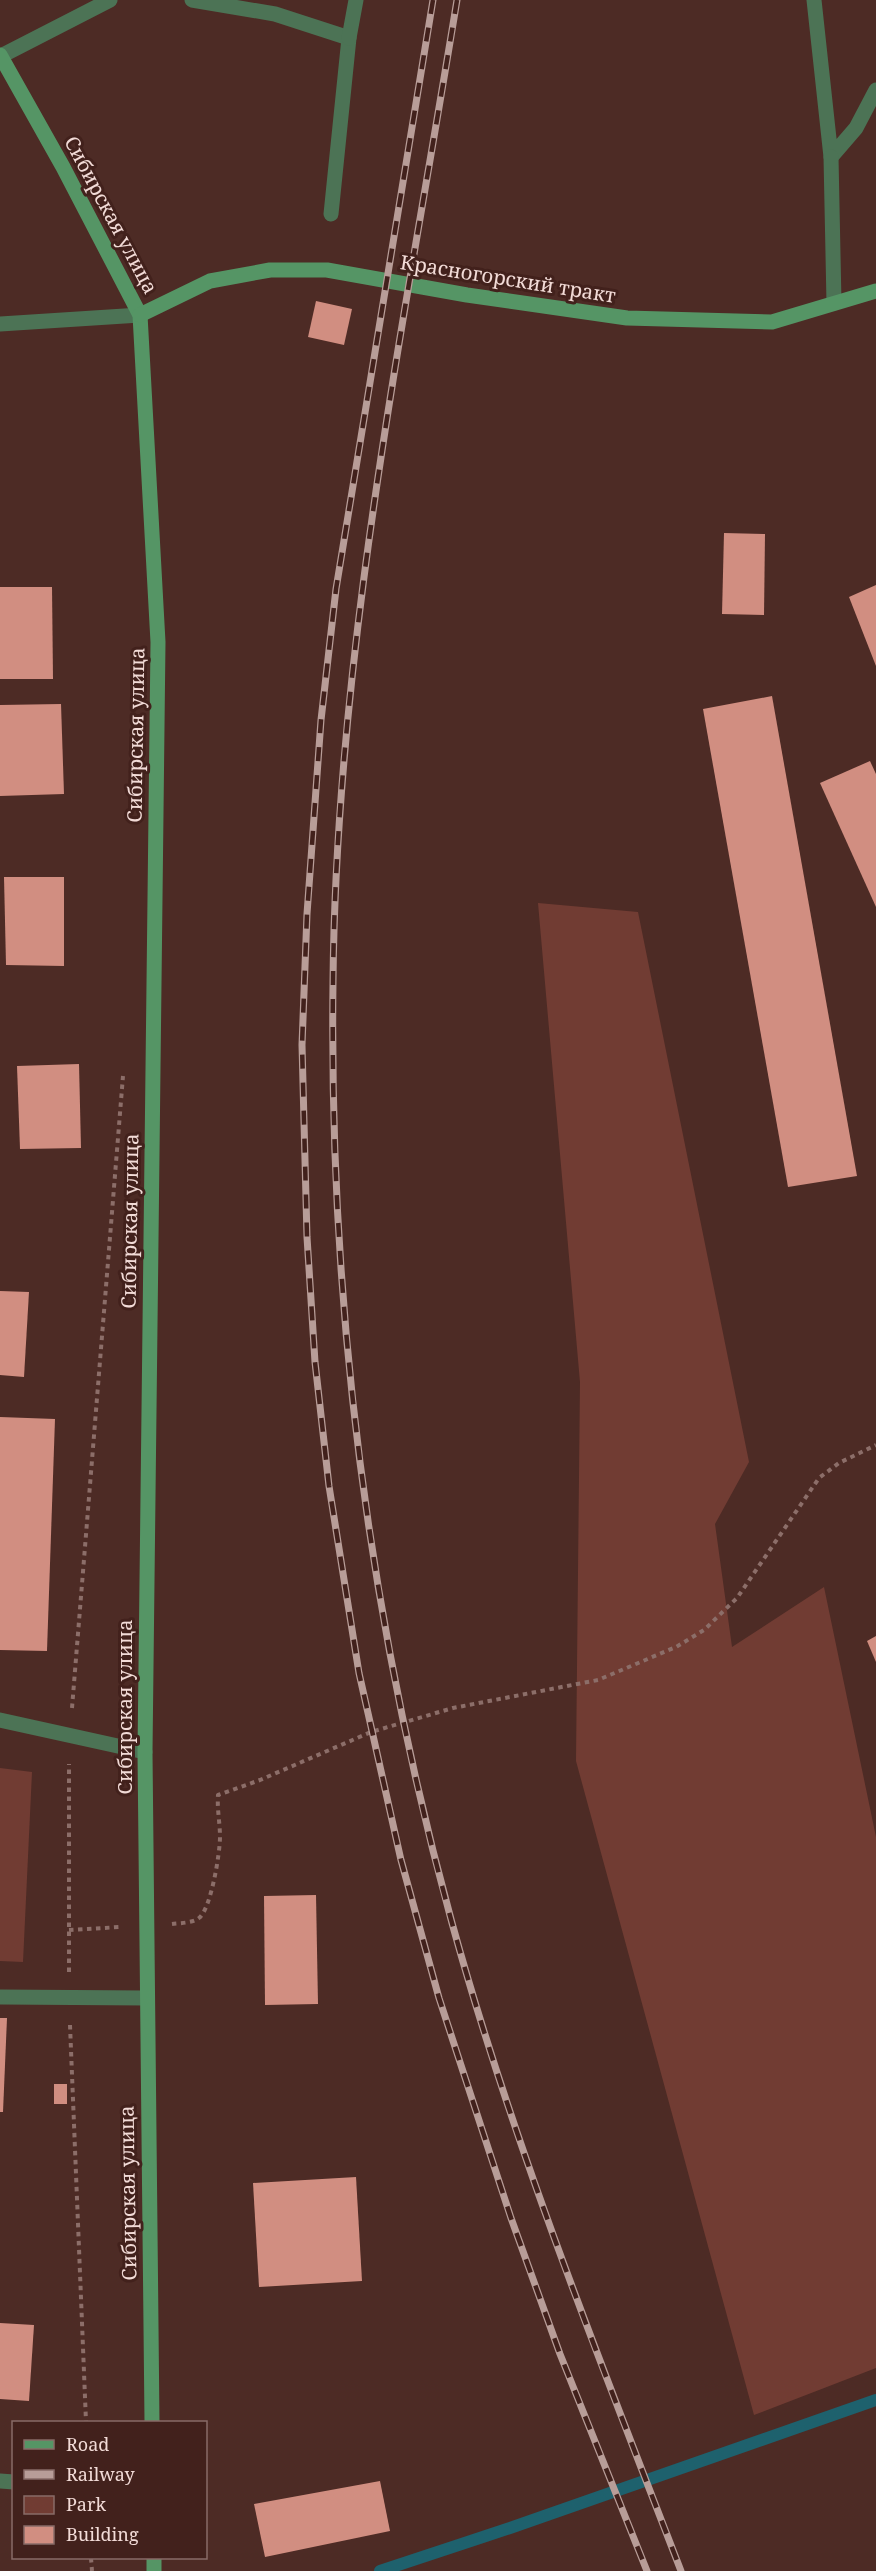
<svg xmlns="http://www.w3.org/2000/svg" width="876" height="2571" font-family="'Noto Serif',serif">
  <rect width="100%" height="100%" fill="#4d2b25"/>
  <g fill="#713c33">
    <path d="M 538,903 L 638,912 L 749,1462 L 715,1524 L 732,1647 L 824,1587 L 876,1837 L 876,2368 L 754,2415 L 576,1761 L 580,1382 Z"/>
    <path d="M 0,1768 L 32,1772 L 23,1962 L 0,1961 Z"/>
  </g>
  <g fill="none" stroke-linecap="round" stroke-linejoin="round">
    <path stroke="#1e616d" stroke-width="12" d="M 380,2571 L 510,2528 L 876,2400"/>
  </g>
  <g fill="#d18e81">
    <path d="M 316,301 L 352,309 L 344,345 L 308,337 Z"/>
    <path d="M 724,533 L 765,534 L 764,615 L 722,614 Z"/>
    <path d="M 876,585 L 876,666 L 849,597 Z"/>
    <path d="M 0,587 L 52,587 L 53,679 L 0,679 Z"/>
    <path d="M 772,696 L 857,1176 L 788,1187 L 703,709 Z"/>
    <path d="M 61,704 L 64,794 L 0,796 L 0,705 Z"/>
    <path d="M 870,761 L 876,774 L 876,907 L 820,783 Z"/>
    <path d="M 4,877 L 64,877 L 64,966 L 6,965 Z"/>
    <path d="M 79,1064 L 81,1148 L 20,1149 L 17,1066 Z"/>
    <path d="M 0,1291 L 29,1292 L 24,1377 L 0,1375 Z"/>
    <path d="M 0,1417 L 55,1419 L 47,1651 L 0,1650 Z"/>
    <path d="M 876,1636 L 876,1662 L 867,1641 Z"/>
    <path d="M 316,1895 L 318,2004 L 265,2005 L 264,1896 Z"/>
    <path d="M 0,2018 L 7,2018 L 3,2112 L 0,2112 Z"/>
    <rect x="54" y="2084" width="13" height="20"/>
    <path d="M 356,2177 L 362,2281 L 259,2287 L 253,2183 Z"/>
    <path d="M 0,2323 L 34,2325 L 29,2401 L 0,2399 Z"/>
    <path d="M 380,2481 L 390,2531 L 265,2557 L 254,2504 Z"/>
  </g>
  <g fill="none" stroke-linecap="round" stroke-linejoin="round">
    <g stroke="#8c6e69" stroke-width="4" stroke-dasharray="4.5 4.5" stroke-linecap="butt">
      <path d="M 72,1708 L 123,1076"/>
      <path d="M 172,1924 C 180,1923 193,1923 199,1918 C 211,1909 220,1853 220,1837 C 220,1823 217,1810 218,1795 L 260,1780 L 371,1732 L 453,1708 L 598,1680 L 676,1647 L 704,1630 L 737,1598 L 819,1478 L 839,1463 L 876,1445"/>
      <path d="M 69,1930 L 120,1927"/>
      <path d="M 69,1972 L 69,1764"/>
      <path d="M 70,2025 L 86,2422"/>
      <path d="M 91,2558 L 92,2571"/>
    </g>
    <g stroke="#4c7355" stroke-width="15">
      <path d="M 192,0 L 275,14 L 349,38 L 331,214"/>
      <path d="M 814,0 L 831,157 L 856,128 L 876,90"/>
      <path d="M 349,38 L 356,0"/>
      <path d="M 1,56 L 110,0"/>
      <path d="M 831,157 L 834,303"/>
      <path d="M 0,1997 L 146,1998"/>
      <path d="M 0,2481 L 14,2482"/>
    </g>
    <g stroke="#4c7355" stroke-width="15">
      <path d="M 0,324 L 140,315"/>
      <path d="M 0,1720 L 145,1752"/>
    </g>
    <g stroke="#559565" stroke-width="15">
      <path d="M 0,55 L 63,167 L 140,315 L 158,642 L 145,1752 L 152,2422"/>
      <path d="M 140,315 L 210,281 L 270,270 L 327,270 L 467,295 L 627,318 L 772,322 L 876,291"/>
      <path d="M 154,2558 L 154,2571"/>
    </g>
    <defs>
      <g id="rail">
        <path d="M 433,0 L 336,589 L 321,720 L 307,914 L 302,1045 L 307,1237 L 315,1362 L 329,1486 L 359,1673 L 401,1860 L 439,1998 L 511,2218 L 560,2354 L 647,2571"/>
        <path d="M 457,0 C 404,325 336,652 333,982 C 329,1300 368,1617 452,1923 C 513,2144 599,2358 681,2571"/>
      </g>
    </defs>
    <use href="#rail" stroke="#b89d98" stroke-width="7"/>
    <use href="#rail" stroke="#42211c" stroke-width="4.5" stroke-dasharray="14" stroke-linecap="butt"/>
  </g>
  <g text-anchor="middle" stroke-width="6" stroke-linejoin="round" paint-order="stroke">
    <g font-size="20" fill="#f2dbd7" stroke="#42211c">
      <text transform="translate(111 215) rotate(62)" y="7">Сибирская улица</text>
      <text transform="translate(508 279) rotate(9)" y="7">Красногорский тракт</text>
      <text transform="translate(136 735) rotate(-89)" y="7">Сибирская улица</text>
      <text transform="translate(130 1221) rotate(-89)" y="7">Сибирская улица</text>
      <text transform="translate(125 1707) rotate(-90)" y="7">Сибирская улица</text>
      <text transform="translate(128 2193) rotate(-91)" y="7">Сибирская улица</text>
    </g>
  </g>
  <rect x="12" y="2421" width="195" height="138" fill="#42211c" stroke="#886b67" stroke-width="1.5"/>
  <rect x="24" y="2440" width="30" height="9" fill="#559565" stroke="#886b67" stroke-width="1.5"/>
  <text x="66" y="2451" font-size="18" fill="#f2dbd7">Road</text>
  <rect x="24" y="2470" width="30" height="9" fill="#b89d98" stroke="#886b67" stroke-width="1.5"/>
  <text x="66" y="2481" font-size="18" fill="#f2dbd7">Railway</text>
  <rect x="24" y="2496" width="30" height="18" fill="#713c33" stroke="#886b67" stroke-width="1.5"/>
  <text x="66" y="2511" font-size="18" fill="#f2dbd7">Park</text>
  <rect x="24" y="2526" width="30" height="18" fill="#d18e81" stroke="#886b67" stroke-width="1.5"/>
  <text x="66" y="2541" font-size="18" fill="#f2dbd7">Building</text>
</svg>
